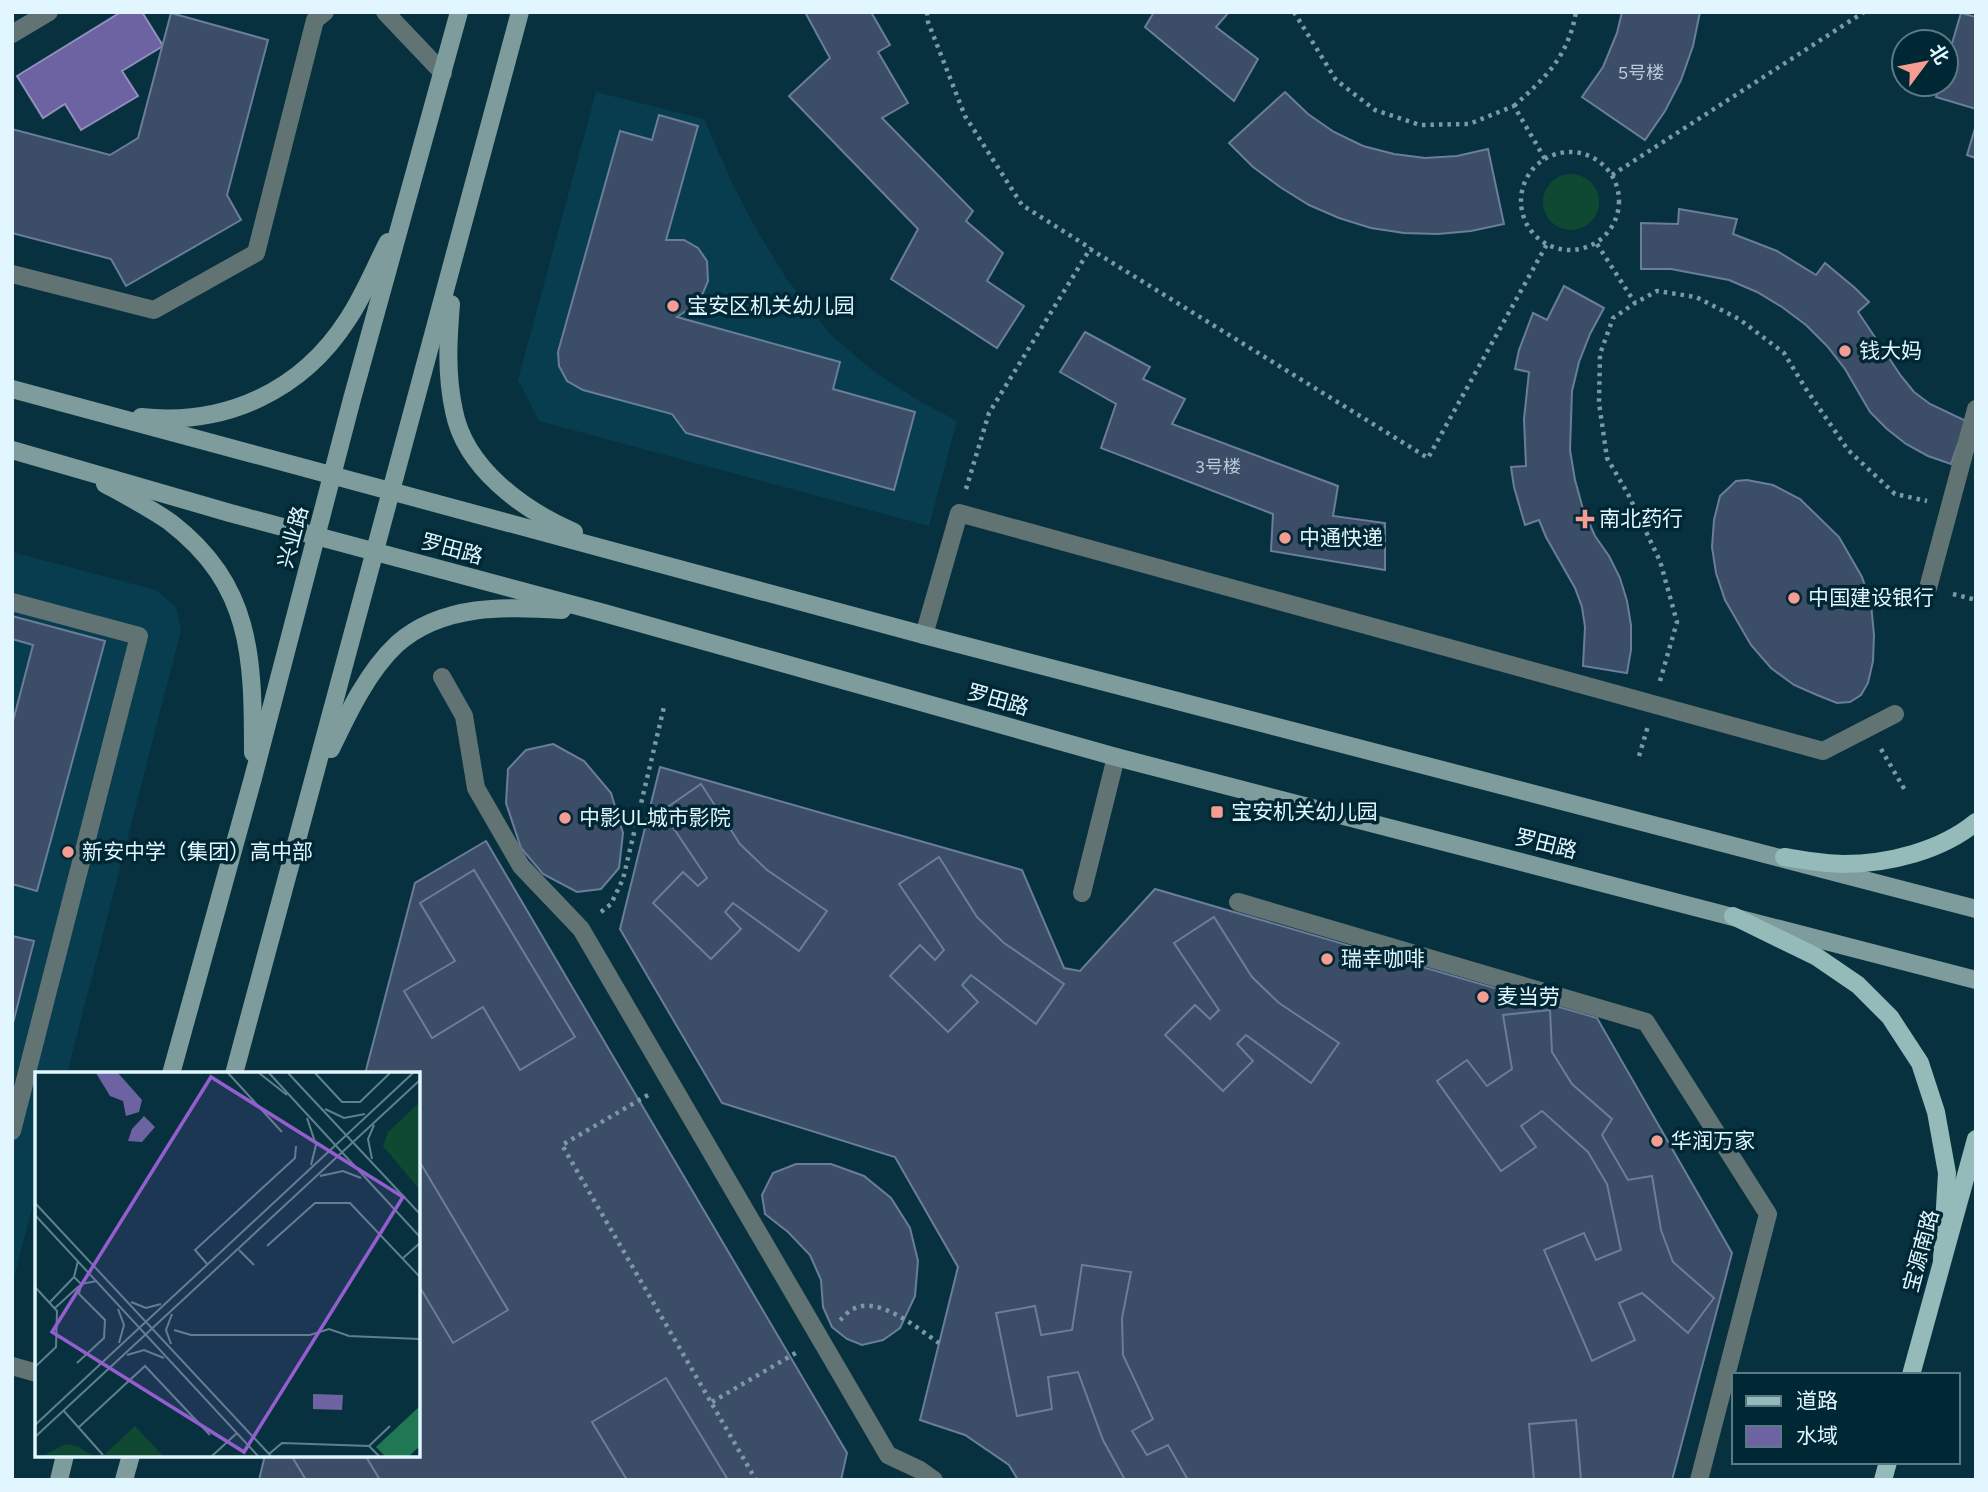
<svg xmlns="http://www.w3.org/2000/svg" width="1988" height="1492" font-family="Figtree,'Noto Sans SC',sans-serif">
  <rect width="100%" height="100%" fill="#08313f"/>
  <g fill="#073d4f">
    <path d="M 596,92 L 704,119 L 732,183 L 755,227 L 786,278 L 830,334 L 872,370 L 919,401 L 957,421 L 929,526 L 539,421 L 518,380 Z"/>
    <path d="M 12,552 L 156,590 L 176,607 L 181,630 L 67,1074 L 37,1074 L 37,1190 L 12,1285 Z"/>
  </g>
  <circle fill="#104932" cx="1571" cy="202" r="28"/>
  <path fill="#6d63a3" stroke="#908fbf" stroke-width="2" d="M 121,12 L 142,12 L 163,46 L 122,71 L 138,96 L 81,130 L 65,104 L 43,118 L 17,76 Z"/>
  <g fill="#3b4d67" stroke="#6a7d9a" stroke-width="2">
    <path d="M 805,12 L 871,12 L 890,45 L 878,52 L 908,103 L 882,118 L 973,211 L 966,221 L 1003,253 L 987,281 L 1024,306 L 997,348 L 891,279 L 918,229 L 789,96 L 830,58 Z"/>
    <path d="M 1154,12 L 1229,12 L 1216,27 L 1258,59 L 1234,101 L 1145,27 Z"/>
    <path d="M 1622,12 L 1700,12 L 1693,46 L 1681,80 L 1665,111 L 1645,140 L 1582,97 L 1603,67 L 1617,33 Z"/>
    <path d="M 171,13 L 268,40 L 227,195 L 241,220 L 126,286 L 111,259 L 12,233 L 12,129 L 110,155 L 138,138 Z"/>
    <path d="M 1961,13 L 1976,17 L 1976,109 L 1936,97 L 1940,84 L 1946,84 L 1946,64 Z"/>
    <path d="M 1285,92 L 1308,114 L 1334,132 L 1363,146 L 1394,154 L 1425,158 L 1457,156 L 1488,149 L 1504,224 L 1471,231 L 1438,234 L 1404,233 L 1371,228 L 1339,218 L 1309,205 L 1280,187 L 1253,167 L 1229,143 Z"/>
    <path d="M 659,115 L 698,126 L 666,240 L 684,240 L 698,248 L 707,261 L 708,281 L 703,293 L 693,306 L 677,317 L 840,362 L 833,389 L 915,412 L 894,490 L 686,433 L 672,414 L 583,390 L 567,381 L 559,366 L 558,352 L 620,131 L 652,140 Z"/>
    <path d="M 1976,125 L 1976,158 L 1967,155 Z"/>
    <path d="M 1679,209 L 1737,219 L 1733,234 L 1777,251 L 1816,275 L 1825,263 L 1855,288 L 1869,302 L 1858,312 L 1901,376 L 1914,392 L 1930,404 L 1966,421 L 1951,464 L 1928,456 L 1906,444 L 1887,429 L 1870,412 L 1845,369 L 1827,346 L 1806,325 L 1782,307 L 1757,292 L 1729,280 L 1671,269 L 1641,269 L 1641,223 L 1678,224 Z"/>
    <path d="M 1564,286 L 1604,308 L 1590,334 L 1579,362 L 1572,391 L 1570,450 L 1575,480 L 1583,509 L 1595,536 L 1609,556 L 1620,578 L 1627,601 L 1631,625 L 1631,650 L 1627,673 L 1583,666 L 1585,627 L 1582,607 L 1575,588 L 1546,537 L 1539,520 L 1525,525 L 1514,487 L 1511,467 L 1526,466 L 1524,419 L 1529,372 L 1515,369 L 1519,350 L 1533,313 L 1547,320 Z"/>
    <path d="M 1085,332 L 1150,367 L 1143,379 L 1185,399 L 1172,424 L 1338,486 L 1333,516 L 1385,523 L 1385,570 L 1271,551 L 1273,514 L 1101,448 L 1116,404 L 1060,372 Z"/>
    <path d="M 1747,480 L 1773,485 L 1800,499 L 1839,537 L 1862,577 L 1871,604 L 1874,635 L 1873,661 L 1868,683 L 1861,695 L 1850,702 L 1837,703 L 1817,695 L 1794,685 L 1771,668 L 1751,645 L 1725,600 L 1716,573 L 1712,547 L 1714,520 L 1720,496 L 1736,481 Z"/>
    <path d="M 12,616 L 105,641 L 37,891 L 12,884 L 12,725 L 33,645 L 12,639 Z"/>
    <path d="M 553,744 L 584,761 L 611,793 L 623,833 L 619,868 L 601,889 L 577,892 L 543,874 L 521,848 L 506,803 L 508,769 L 526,750 Z"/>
    <path d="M 660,767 L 1022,870 L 1064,968 L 1080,971 L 1155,889 L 1597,1018 L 1732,1253 L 1672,1480 L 1018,1480 L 1009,1465 L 965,1435 L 920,1420 L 958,1267 L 895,1157 L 722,1103 L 620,929 Z"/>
    <path d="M 701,784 L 740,844 L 767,870 L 827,911 L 799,951 L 733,903 L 725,912 L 741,929 L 711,959 L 653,903 L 683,872 L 698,886 L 707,878 L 662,811 Z"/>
    <path d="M 486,841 L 847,1453 L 841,1480 L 259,1480 L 265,1455 L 418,1455 L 418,1074 L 365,1074 L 415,883 Z"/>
    <path d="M 939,857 L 977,917 L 1004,943 L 1064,984 L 1036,1024 L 971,975 L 962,985 L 978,1002 L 948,1032 L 890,976 L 920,945 L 935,960 L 944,950 L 899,884 Z"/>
    <path d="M 474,870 L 575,1037 L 520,1070 L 483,1007 L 432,1038 L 404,991 L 455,961 L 420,903 Z"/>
    <path d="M 1214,917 L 1252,977 L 1279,1003 L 1339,1043 L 1311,1083 L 1246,1035 L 1237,1044 L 1253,1061 L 1223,1091 L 1165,1035 L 1195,1005 L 1210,1019 L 1219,1010 L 1174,943 Z"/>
    <path d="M 12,936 L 34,941 L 12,1027 Z"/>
    <path d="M 1550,1010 L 1552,1052 L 1572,1084 L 1612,1119 L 1602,1135 L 1628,1180 L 1652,1176 L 1661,1230 L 1673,1262 L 1714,1298 L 1688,1333 L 1642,1293 L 1619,1303 L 1635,1340 L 1592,1361 L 1544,1250 L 1584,1233 L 1596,1260 L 1621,1250 L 1607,1184 L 1588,1152 L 1542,1111 L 1521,1126 L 1536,1147 L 1501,1171 L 1437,1081 L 1467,1060 L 1487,1086 L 1512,1069 L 1503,1015 Z"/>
    <path d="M 418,1159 L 508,1310 L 453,1343 L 418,1284 Z"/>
    <path d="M 796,1164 L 831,1164 L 864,1176 L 891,1198 L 910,1228 L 918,1261 L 915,1296 L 900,1328 L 883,1340 L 862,1345 L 847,1339 L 832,1327 L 823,1307 L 821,1280 L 810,1255 L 788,1232 L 765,1214 L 762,1195 L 773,1173 Z"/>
    <path d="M 1082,1265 L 1131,1272 L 1122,1318 L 1123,1355 L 1153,1419 L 1132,1431 L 1147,1455 L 1168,1445 L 1188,1480 L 1125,1480 L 1103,1440 L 1078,1372 L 1048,1377 L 1052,1409 L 1017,1416 L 996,1313 L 1035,1306 L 1041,1335 L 1072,1330 Z"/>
    <path d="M 666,1378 L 728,1480 L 627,1480 L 592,1422 Z"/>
    <path d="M 1576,1420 L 1581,1480 L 1534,1480 L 1529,1424 Z"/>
    <path d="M 291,1455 L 365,1455 L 380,1480 L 306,1480 Z"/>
  </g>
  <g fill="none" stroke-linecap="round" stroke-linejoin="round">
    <g stroke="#7a99a4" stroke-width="4.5" stroke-dasharray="3.5 5" stroke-linecap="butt">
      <path d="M 927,12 L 928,22 L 965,116 L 1022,205 L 1090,248"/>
      <path d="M 1294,12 L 1336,80 L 1375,110 L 1420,125 L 1469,124 L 1514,106 L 1545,159"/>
      <path d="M 1514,106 C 1546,77 1568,57 1576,12"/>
      <circle cx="1570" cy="201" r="49"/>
      <path d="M 1612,175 L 1864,12"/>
      <path d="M 1597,244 L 1635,303"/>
      <path d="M 966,489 L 989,413 L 1090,249 L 1428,458 L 1547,244"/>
      <path d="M 1953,594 L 1976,600"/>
      <path d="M 1660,681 L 1677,622 L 1660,561 L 1628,494 L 1607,458 L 1599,403 L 1600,354 L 1613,318 L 1635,303 L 1657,291 L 1696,297 L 1739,319 L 1784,353 L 1806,389 L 1848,450 L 1895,494 L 1927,501"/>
      <path d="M 1881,749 L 1906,792"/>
      <path d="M 1639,756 L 1648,726"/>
      <path d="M 601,912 L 611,904 L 623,879 L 664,707"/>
      <path d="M 648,1095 L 562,1145 L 756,1480"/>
      <path d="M 840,1320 C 844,1317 848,1311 853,1309 C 879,1295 918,1329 939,1343"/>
      <path d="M 712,1402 L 799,1351"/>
    </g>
    <g stroke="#617473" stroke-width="18">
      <path d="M 385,12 L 443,73"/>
      <path d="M 12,34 L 49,12"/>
      <path d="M 12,274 L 154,310 L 256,253 L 315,20 L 325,12"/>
      <path d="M 1928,588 L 1976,409"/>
      <path d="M 12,602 L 139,636 L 12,1131"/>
      <path d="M 924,635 L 959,513 L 1823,751 L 1895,714"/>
      <path d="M 1082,893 L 1116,757"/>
      <path d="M 1238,902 L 1646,1022 L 1768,1214 L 1699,1480"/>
    </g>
    <path stroke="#617473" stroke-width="18" d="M 442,677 L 464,716 L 476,788 L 521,866 L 581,929 L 888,1455 L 920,1470 L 934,1480"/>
    <path stroke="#617473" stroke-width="18" d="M 12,1366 L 37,1373"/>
    <g stroke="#7e9c9b" stroke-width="18">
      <path d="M 451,304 C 448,340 446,375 454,411 C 465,468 523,510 574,532"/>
      <path d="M 12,389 L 924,635 L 1976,909"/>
      <path d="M 141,417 C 226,426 302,391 348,319 C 364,295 375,267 388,242"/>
      <path d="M 12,450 L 230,513 L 604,613 L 1116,757 L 1976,980"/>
      <path d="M 105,484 C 127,496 150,508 170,522 C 252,585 253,657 253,753"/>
      <path d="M 331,749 C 348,713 368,671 397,644 C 442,604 507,606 562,610"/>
      <path d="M 171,1074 L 253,778 L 352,399 L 459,12"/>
      <path d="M 234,1074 L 520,12"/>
      <path d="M 59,1480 L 65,1455"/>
      <path d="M 124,1480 L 131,1455"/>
    </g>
    <g stroke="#94bbba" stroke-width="18">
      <path d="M 1784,857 C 1803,860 1824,864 1843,864 C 1888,864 1941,851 1976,822"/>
      <path d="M 1733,916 L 1817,957 L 1858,985 L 1890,1017 L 1920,1063 L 1936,1112 L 1947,1173 L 1942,1259"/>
      <path d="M 1911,1375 L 1976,1139"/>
      <path d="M 1883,1480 L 1888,1462"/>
    </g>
  </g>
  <g fill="#f59c93" stroke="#002734" stroke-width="2.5">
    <circle cx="673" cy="306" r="7"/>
    <circle cx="1845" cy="351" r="7"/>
    <path d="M1581.5 508.5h7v7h7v7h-7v7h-7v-7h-7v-7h7z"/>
    <circle cx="1285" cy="538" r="7"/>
    <circle cx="1794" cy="598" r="7"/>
    <rect x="1210" y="805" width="14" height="14" rx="3.5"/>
    <circle cx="565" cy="818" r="7"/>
    <circle cx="68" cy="852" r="7"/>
    <circle cx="1327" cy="959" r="7"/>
    <circle cx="1483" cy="997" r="7"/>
    <circle cx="1657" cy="1141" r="7"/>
  </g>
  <g text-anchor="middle" stroke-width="7" stroke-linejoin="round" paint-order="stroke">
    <g font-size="18" fill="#b8ccd9">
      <text x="1641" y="79">5号楼</text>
      <text x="1218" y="473">3号楼</text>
    </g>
    <g font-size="21" fill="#e1f6ff" stroke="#002734" text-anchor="start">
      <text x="687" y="313">宝安区机关幼儿园</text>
      <text x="1859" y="358">钱大妈</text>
      <text x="1599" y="526">南北药行</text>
      <text x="1299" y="545">中通快递</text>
      <text x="1808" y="605">中国建设银行</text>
      <text x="1231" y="819">宝安机关幼儿园</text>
      <text x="579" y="825">中影UL城市影院</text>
      <text x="82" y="859">新安中学（集团）高中部</text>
      <text x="1341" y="966">瑞幸咖啡</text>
      <text x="1497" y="1004">麦当劳</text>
      <text x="1671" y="1148">华润万家</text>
    </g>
    <g font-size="21" fill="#e1f6ff" stroke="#002734">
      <text transform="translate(293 537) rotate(-75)" y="7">兴业路</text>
      <text transform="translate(452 549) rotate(15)" y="7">罗田路</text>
      <text transform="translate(998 700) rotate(16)" y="7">罗田路</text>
      <text transform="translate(1546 844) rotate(14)" y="7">罗田路</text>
      <text transform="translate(1921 1251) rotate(-75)" y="7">宝源南路</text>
    </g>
  </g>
  <g transform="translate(35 1072)">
    <rect width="385" height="385" fill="#08313f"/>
    <path d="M 385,30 L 385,118 L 348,74 L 353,60 ZM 100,354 L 128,384 L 68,384 ZM 31,372 L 42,374 L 58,384 L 7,384 Z" fill="#104932"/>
    <path d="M 385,334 L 385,374 L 374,384 L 350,384 L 341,375 Z" fill="#207753"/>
    <path d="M 61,1 L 83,1 L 107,28 L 104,40 L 91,44 L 88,29 L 75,24 ZM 109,44 L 120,55 L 107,70 L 93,69 L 97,57 ZM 278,322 L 308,323 L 307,338 L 278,337 Z" fill="#6d63a3"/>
    <path fill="none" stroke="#5f808c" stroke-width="2" d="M 193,1 L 247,60M 224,1 L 252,23M 234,1 L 385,165M 253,1 L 385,142M 280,1 L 307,30 L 325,30 L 355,1M 290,37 L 309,46 L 330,42M 272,46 L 281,73 L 276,93M 337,87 L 333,67 L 339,53M 285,104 L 308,99 L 326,106M 0,131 L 236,384M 0,143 L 223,384M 232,174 L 280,131 L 315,131 L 385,205M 204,178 L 219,193M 368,186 L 385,171M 43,189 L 39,205 L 46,212 L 62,209M 173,193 L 160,178 L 260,86 L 261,74M 0,215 L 22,239 L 21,275 L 0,295M 15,230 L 39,205M 96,230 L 111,236 L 126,232M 20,236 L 44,214M 83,237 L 89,253 L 84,271M 139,258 L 156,263 L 275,263 L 294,257 L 314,264 L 385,267M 136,272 L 131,258 L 137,242M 92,283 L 109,278 L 129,286M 42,291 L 69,266 L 70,248 L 44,222 L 46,212M 28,338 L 68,383M 0,353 L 378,1M 43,356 L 110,294 L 175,363M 0,365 L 385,8M 334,374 L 355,354M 234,382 L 247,371 L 334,374 L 344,384M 177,384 L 202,361"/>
    <path fill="#945ecf" fill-opacity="0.15" stroke="#945ecf" stroke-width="3.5" d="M 176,5 L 368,125 L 209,380 L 17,260 Z"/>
    <rect width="385" height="385" fill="none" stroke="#e1f6ff" stroke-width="3.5"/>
  </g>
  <rect width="1988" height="1492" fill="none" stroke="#e1f6ff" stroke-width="28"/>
  <rect x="1732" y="1373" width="228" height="91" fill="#002734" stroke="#5a7a85" stroke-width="2"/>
  <rect x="1746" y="1396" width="35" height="10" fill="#94bbba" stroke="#5a7a85" stroke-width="2"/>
  <text x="1796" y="1408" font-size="21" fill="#e1f6ff">道路</text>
  <rect x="1746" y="1426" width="35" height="21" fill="#6d63a3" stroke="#5a7a85" stroke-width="2"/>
  <text x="1796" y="1443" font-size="21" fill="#e1f6ff">水域</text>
  <g transform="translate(1925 63) rotate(58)"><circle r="33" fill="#002734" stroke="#5a7a85" stroke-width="2"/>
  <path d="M0-5L12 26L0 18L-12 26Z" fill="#f59c93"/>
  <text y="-10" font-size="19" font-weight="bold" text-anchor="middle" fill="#e1f6ff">北</text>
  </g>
</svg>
